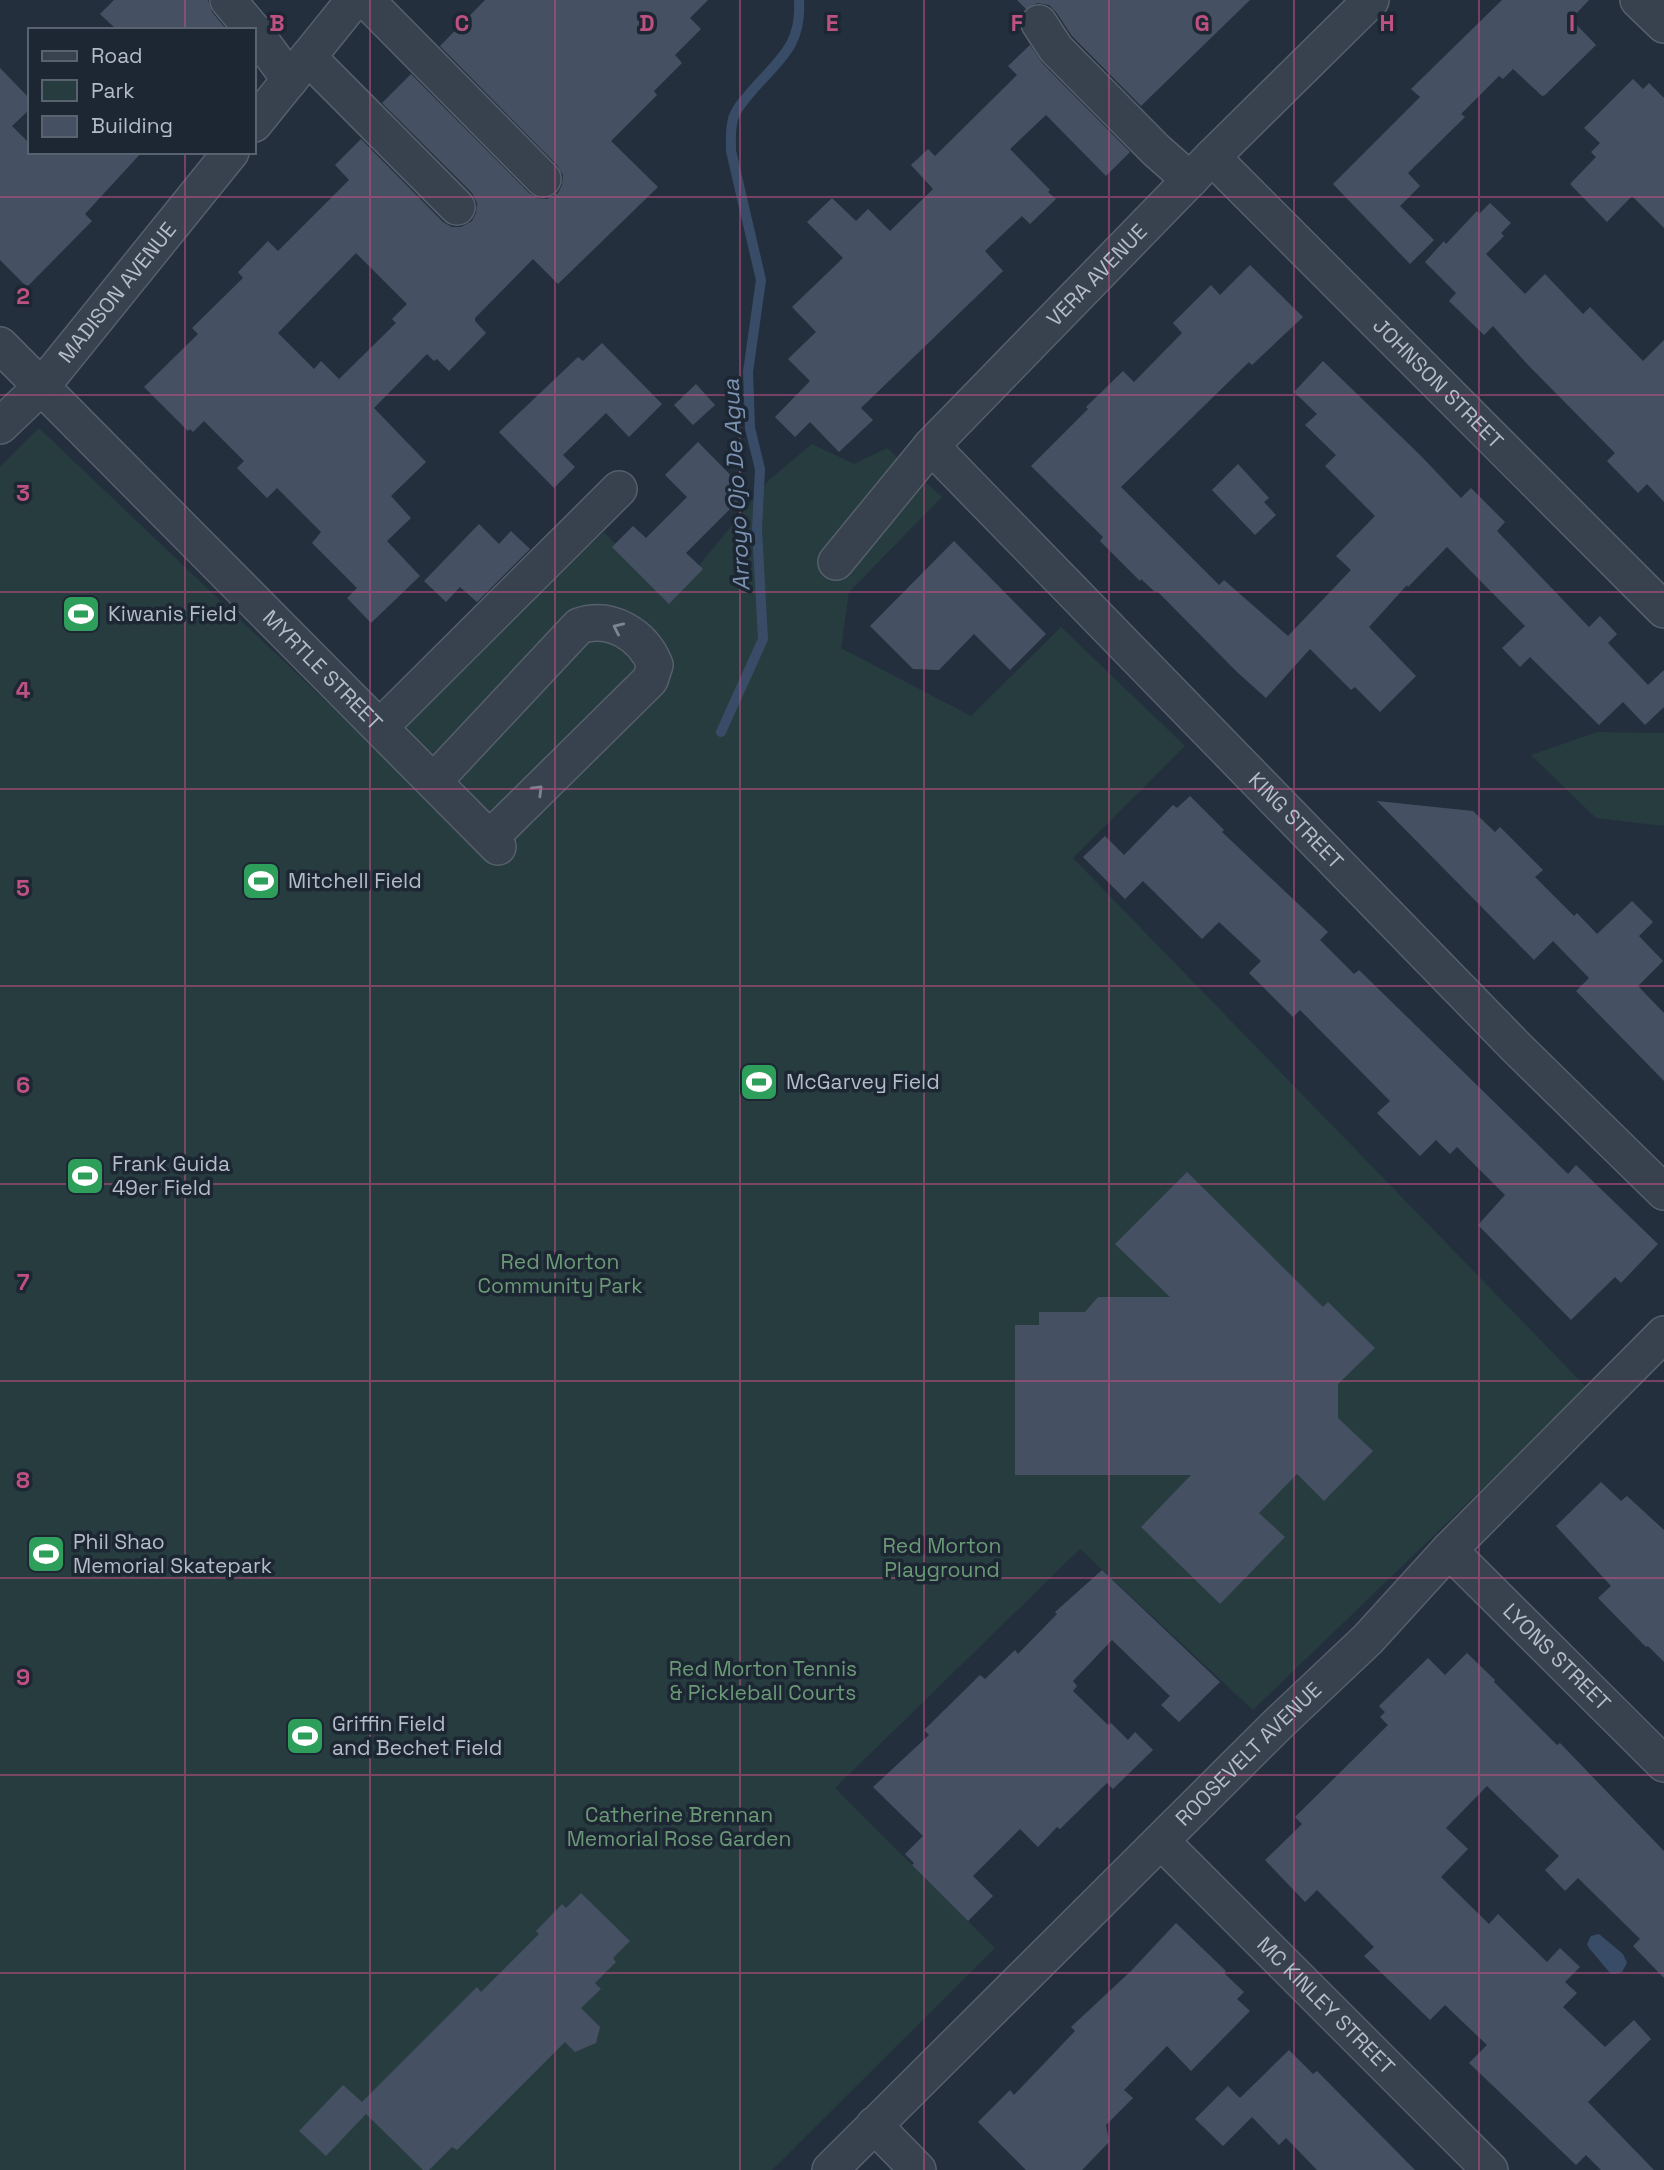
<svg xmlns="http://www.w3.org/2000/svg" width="1664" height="2170" font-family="'Space Grotesk',sans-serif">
  <rect width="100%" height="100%" fill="#242f3e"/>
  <g fill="#263c3f">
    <path d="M 39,428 L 374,747 L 604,532 L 670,601 L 769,480 L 812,444 L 854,464 L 887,448 L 942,497 L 849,592 L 841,648 L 971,716 L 1061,627 L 1185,746 L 1073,858 L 1587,1388 L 1253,1710 L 1080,1549 L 835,1788 L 995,1948 L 772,2170 L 0,2170 L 0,467 Z"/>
    <path d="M 1597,732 L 1664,733 L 1664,826 L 1596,818 L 1531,755 Z"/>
  </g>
  <path fill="#394c67" d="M 1599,1934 L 1623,1954 L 1627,1963 L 1622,1972 L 1614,1974 L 1610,1973 L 1589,1948 L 1587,1944 L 1591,1936 Z"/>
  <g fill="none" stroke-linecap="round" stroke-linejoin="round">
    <path stroke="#394c67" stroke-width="10" d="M 721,732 L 763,639 L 757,529 L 760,469 L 750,428 L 748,372 L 761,280 L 731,151 C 731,140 730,130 733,119 C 736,109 744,100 751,92 C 778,60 802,47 799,0"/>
  </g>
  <g fill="#455162" fill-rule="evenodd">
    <path d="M 114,0 L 208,0 L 212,12 L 227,30 L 117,30 L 100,14 Z"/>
    <path d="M 485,0 L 708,0 L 690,18 L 701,29 L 675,55 L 682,63 L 654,91 L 657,95 L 611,141 L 658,187 L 558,284 L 533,259 L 475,318 L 475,321 L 486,333 L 449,371 L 437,359 L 434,361 L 427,354 L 374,408 L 426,462 L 391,496 L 411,518 L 387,541 L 420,576 L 371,623 L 347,598 L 357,588 L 312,543 L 321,532 L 277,488 L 267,498 L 237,468 L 244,461 L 204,421 L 193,432 L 190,429 L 188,431 L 144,387 L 198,334 L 192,328 L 243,278 L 238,272 L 268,241 L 278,251 L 349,180 L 335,165 L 361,139 L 443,222 L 452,227 L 461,227 L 472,221 L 476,213 L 477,203 L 472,193 L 382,103 L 411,74 L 529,193 L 537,198 L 547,199 L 558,193 L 562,185 L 563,175 L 557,165 L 440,46 ZM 356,253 L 407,304 L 392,319 L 396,323 L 339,379 L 321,361 L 314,369 L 278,333 Z"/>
    <path d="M 1017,0 L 1250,0 L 1141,106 L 1072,36 L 1056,12 L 1049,5 L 1037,3 L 1026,9 Z"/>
    <path d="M 1502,0 L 1589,0 L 1571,19 L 1596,45 L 1545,95 L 1542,96 L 1513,69 L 1503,79 L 1499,76 L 1461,114 L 1465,117 L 1408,173 L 1420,186 L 1400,206 L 1434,240 L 1410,264 L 1333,184 L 1420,97 L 1411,89 Z"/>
    <path d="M 1030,45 L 1042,63 L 1130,152 L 1106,176 L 1046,115 L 1010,149 L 1050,190 L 1048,192 L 1056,199 L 1030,224 L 1022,216 L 985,251 L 1003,271 L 861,408 L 873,420 L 839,452 L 810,422 L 795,437 L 775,417 L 810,381 L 788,359 L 816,332 L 792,307 L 843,258 L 807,222 L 832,198 L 856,221 L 868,209 L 890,231 L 933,189 L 911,165 L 928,149 L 935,156 L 1017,75 L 1008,66 Z"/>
    <path d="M 0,68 L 30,99 L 30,109 L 12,126 L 30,144 L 30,152 L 142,152 L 85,214 L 92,221 L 27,287 L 0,260 Z"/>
    <path d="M 1633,79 L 1643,89 L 1649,83 L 1664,98 L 1664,228 L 1632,196 L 1607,222 L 1570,184 L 1596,157 L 1591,152 L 1600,143 L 1584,128 Z"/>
    <path d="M 1490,203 L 1511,223 L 1501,233 L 1504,236 L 1486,254 L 1525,294 L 1545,274 L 1583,314 L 1590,307 L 1643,361 L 1664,340 L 1664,502 L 1647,484 L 1638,493 L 1607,461 L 1615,453 L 1529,366 L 1493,326 L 1484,335 L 1449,301 L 1456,293 L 1425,262 L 1444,241 L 1446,244 L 1477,211 L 1479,214 Z"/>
    <path d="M 1250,265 L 1303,317 L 1252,365 L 1249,362 L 1121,487 L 1219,585 L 1224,580 L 1288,636 L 1351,570 L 1336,556 L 1375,516 L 1325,466 L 1336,455 L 1305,425 L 1317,414 L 1294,392 L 1323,361 L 1420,455 L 1461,498 L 1471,488 L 1505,522 L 1497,531 L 1589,627 L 1600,616 L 1617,634 L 1608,643 L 1648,685 L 1664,670 L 1664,707 L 1645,725 L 1623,702 L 1599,725 L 1530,657 L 1520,667 L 1502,648 L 1525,626 L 1447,547 L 1408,587 L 1407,585 L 1369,627 L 1416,676 L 1380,712 L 1355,687 L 1351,690 L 1310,649 L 1266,698 L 1237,672 L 1157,591 L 1155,592 L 1141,579 L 1140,581 L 1100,541 L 1103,537 L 1031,466 L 1088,409 L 1086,407 L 1123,371 L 1134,382 L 1182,333 L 1173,323 L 1211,285 L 1220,295 Z"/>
    <path d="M 602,343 L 662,404 L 629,437 L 606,413 L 563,455 L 575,467 L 554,488 L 499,432 L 578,357 L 583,361 Z"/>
    <path d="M 696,384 L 715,405 L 693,425 L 674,405 Z"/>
    <path d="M 698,442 L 747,492 L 686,553 L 703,569 L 669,604 L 612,547 L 633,526 L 646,538 L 687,497 L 665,475 Z"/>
    <path d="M 1238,464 L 1269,498 L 1264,502 L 1276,515 L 1255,535 L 1212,490 Z"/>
    <path d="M 479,524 L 499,544 L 511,531 L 530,549 L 477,602 L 460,587 L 446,602 L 424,581 Z"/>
    <path d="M 954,541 L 1046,634 L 1010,670 L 974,634 L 939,670 L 913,669 L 870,626 Z"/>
    <path d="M 1190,796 L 1224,830 L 1222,832 L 1328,932 L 1320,940 L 1354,974 L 1359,970 L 1568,1174 L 1576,1165 L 1658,1244 L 1621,1283 L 1615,1277 L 1571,1320 L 1478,1225 L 1505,1195 L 1457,1147 L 1450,1154 L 1436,1140 L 1420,1156 L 1377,1113 L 1390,1101 L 1300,1010 L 1293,1017 L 1249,973 L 1261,961 L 1219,922 L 1202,939 L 1143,881 L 1125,899 L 1083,857 L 1105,836 L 1124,855 L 1173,805 L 1177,808 Z"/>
    <path d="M 1377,801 L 1473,811 L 1495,832 L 1500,827 L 1543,870 L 1535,877 L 1574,916 L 1577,913 L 1597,934 L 1632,901 L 1653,922 L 1639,936 L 1663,961 L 1638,986 L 1664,1013 L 1664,1081 L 1576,991 L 1589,978 L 1553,941 L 1534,960 Z"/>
    <path d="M 1187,1172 L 1323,1307 L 1328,1302 L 1375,1348 L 1338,1384 L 1338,1418 L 1373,1451 L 1324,1501 L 1297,1474 L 1259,1513 L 1285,1537 L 1220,1604 L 1141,1527 L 1191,1475 L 1015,1475 L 1015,1325 L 1039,1325 L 1039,1312 L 1085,1312 L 1098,1297 L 1170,1297 L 1115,1244 Z"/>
    <path d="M 1601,1482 L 1621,1501 L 1627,1496 L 1664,1530 L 1664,1662 L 1648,1646 L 1646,1647 L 1598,1598 L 1611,1586 L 1556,1526 Z"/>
    <path d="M 1102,1570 L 1220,1682 L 1179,1722 L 1161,1705 L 1170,1696 L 1112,1640 L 1073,1681 L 1077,1686 L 1073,1691 L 1108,1725 L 1111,1723 L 1128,1740 L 1135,1732 L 1153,1750 L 1113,1789 L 1107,1783 L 1060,1829 L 1057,1827 L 1038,1847 L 1020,1829 L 973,1876 L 993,1896 L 968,1921 L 912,1865 L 914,1863 L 905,1854 L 923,1836 L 873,1787 L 929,1735 L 924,1730 L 980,1675 L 985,1679 L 1015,1650 L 1018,1654 L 1057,1614 L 1055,1612 Z"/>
    <path d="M 1467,1653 L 1495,1680 L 1494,1682 L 1557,1745 L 1560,1743 L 1664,1851 L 1664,1978 L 1633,1946 L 1640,1939 L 1578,1878 L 1565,1891 L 1545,1870 L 1559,1856 L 1487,1786 L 1446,1828 L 1468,1849 L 1441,1877 L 1489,1924 L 1498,1914 L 1547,1962 L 1560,1948 L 1580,1967 L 1565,1982 L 1577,1993 L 1563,2007 L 1605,2047 L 1634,2020 L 1651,2039 L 1588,2102 L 1654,2170 L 1601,2170 L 1586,2155 L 1576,2165 L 1469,2063 L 1487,2045 L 1445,2005 L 1430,2020 L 1364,1956 L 1374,1947 L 1317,1890 L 1305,1902 L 1265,1860 L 1302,1824 L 1295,1817 L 1388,1725 L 1380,1717 L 1385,1712 L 1379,1706 L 1428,1658 L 1445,1675 Z"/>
    <path d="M 581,1893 L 630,1941 L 613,1958 L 616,1962 L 595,1983 L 601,1989 L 581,2008 L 600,2027 L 596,2043 L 575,2052 L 565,2042 L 457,2150 L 452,2147 L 429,2170 L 423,2170 L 366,2114 L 326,2156 L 299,2131 L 343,2085 L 362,2102 L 477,1987 L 481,1992 L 539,1934 L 536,1931 L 562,1904 L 566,1908 Z"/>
    <path d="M 1176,1923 L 1226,1971 L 1224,1973 L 1244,1992 L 1237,1999 L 1250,2011 L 1191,2071 L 1167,2046 L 1124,2090 L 1133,2098 L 1106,2125 L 1109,2142 L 1082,2170 L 1026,2170 L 978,2122 L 1010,2090 L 1014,2095 L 1075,2031 L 1071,2027 L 1131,1971 Z"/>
    <path d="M 1289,2050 L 1313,2074 L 1317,2071 L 1415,2170 L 1317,2170 L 1286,2138 L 1279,2145 L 1252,2117 L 1223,2146 L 1195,2119 L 1228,2086 L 1240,2098 Z"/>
  </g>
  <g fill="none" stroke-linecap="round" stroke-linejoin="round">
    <defs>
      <g id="minor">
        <path d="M 228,0 L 253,30"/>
        <path d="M 366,0 L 543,179"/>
        <path d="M 1638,0 L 1664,25"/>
        <path d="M 1039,23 L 1056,49 L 1156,150 L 1190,180"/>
        <path d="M 254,31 L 290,80"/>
        <path d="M 308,57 L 457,207"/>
        <path d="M 254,124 L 354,0"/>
        <path id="s1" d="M 1212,157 L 1664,610"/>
        <path id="s2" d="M 0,345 L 498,847"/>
        <path id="s3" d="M 0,426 L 42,386 L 231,152"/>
        <path id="s4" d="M 931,446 L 1517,1048 L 1664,1192"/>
        <path id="s5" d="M 836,562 L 931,446 L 1212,157 L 1371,0"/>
        <path d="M 380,727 L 619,489"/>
        <path d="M 434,781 L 579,626 C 611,615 643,635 655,665 L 650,680 L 490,838"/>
        <path id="s6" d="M 1449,1550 L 1664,1764"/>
        <path id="s7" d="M 1161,1841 L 1490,2170"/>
        <path d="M 874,2125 L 918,2170"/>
        <path id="s8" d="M 830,2170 L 1278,1724 L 1368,1639 L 1449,1550 L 1664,1334"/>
      </g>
    </defs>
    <use href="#minor" stroke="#565f6c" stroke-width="38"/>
    <use href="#minor" stroke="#38414e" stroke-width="35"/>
  </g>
  <defs><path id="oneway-chevron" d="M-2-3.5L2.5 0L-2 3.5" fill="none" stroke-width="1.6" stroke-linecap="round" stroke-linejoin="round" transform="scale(1.75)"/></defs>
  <g stroke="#7c8592">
    <use href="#oneway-chevron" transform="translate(618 628) rotate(-155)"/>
    <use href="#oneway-chevron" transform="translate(538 790) rotate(-45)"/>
  </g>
  <path fill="none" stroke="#bd5182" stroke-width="2" stroke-opacity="0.55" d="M 185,0 L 185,30M 370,0 L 370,2170M 555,0 L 555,2170M 740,0 L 740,2170M 924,0 L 924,2170M 1109,0 L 1109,2170M 1294,0 L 1294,2170M 1479,0 L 1479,2170M 185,152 L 185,2170M 0,197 L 1664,197M 0,395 L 1664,395M 0,592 L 1664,592M 0,789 L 1664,789M 0,986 L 1664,986M 0,1184 L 1664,1184M 0,1381 L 1664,1381M 0,1578 L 1664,1578M 0,1775 L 1664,1775M 0,1973 L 1664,1973"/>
  <defs>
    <symbol id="stadium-square" viewBox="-11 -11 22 22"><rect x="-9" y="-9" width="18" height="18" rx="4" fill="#2e9e5b" stroke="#1d2633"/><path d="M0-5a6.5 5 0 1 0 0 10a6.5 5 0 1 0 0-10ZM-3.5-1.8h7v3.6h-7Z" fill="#fff"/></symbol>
  </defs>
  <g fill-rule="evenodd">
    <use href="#stadium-square" x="59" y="592" width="44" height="44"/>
    <use href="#stadium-square" x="239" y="859" width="44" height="44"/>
    <use href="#stadium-square" x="737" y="1060" width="44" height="44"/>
    <use href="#stadium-square" x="63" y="1154" width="44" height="44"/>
    <use href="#stadium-square" x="24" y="1532" width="44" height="44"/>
    <use href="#stadium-square" x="283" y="1714" width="44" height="44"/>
  </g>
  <g text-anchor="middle" stroke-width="7" stroke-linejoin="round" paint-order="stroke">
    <g font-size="21" fill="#b4bcc9" stroke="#1d2633">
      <text dy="7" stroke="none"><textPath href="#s5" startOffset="388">VERA AVENUE</textPath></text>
      <text dy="7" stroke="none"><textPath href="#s3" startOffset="178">MADISON AVENUE</textPath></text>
      <text dy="7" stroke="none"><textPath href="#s1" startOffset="320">JOHNSON STREET</textPath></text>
      <text dy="7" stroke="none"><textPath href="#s2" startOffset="458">MYRTLE STREET</textPath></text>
      <text dy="7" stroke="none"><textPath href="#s4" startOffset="523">KING STREET</textPath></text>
      <text dy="7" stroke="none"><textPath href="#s6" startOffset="152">LYONS STREET</textPath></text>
      <text dy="7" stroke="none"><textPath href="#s8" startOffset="590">ROOSEVELT AVENUE</textPath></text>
      <text dy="7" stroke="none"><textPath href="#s7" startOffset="233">MC KINLEY STREET</textPath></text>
    </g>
    <g font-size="21" fill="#b4bcc9" stroke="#1d2633" text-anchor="start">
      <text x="108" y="621">Kiwanis Field</text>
      <text x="288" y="888">Mitchell Field</text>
      <text x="786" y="1089">McGarvey Field</text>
      <text x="112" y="1171">Frank Guida<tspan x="112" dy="24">49er Field</tspan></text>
      <text x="73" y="1549">Phil Shao<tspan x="73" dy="24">Memorial Skatepark</tspan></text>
      <text x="332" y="1731">Griffin Field<tspan x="332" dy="24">and Bechet Field</tspan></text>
    </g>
    <g font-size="21" fill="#6b9a76" stroke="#1d2633">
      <text x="560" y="1269">Red Morton<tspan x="560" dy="24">Community Park</tspan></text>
      <text x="942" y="1553">Red Morton<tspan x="942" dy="24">Playground</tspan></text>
      <text x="763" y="1676">Red Morton Tennis<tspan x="763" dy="24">&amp; Pickleball Courts</tspan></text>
      <text x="679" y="1822">Catherine Brennan<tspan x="679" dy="24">Memorial Rose Garden</tspan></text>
    </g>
    <g font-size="23" font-style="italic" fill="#7c92b1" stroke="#1d2633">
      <text transform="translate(736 485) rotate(-93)" y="8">Arroyo Ojo De Agua</text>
    </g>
  </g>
  <g font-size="23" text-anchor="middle" font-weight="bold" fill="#bd5182" stroke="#1d2633" stroke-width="7" stroke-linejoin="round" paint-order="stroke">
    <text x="277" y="31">B</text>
    <text x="462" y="31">C</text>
    <text x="647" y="31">D</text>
    <text x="832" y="31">E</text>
    <text x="1017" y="31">F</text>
    <text x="1202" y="31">G</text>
    <text x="1387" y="31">H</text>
    <text x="1572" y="31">I</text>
    <text x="23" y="304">2</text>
    <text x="23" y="501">3</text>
    <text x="23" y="698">4</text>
    <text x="23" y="896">5</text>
    <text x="23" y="1093">6</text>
    <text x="23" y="1290">7</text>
    <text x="23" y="1488">8</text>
    <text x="23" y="1685">9</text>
  </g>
  <rect x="28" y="28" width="228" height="126" fill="#1d2633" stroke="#59626f" stroke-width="2"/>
  <rect x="42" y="51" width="35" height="10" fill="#38414e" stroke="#59626f" stroke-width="2"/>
  <text x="91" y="63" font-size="21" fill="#b4bcc9">Road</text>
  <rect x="42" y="80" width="35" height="21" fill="#263c3f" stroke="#59626f" stroke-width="2"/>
  <text x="91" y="98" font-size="21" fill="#b4bcc9">Park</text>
  <rect x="42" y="116" width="35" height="21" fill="#455162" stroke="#59626f" stroke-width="2"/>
  <text x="91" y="133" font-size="21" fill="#b4bcc9">Building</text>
</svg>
